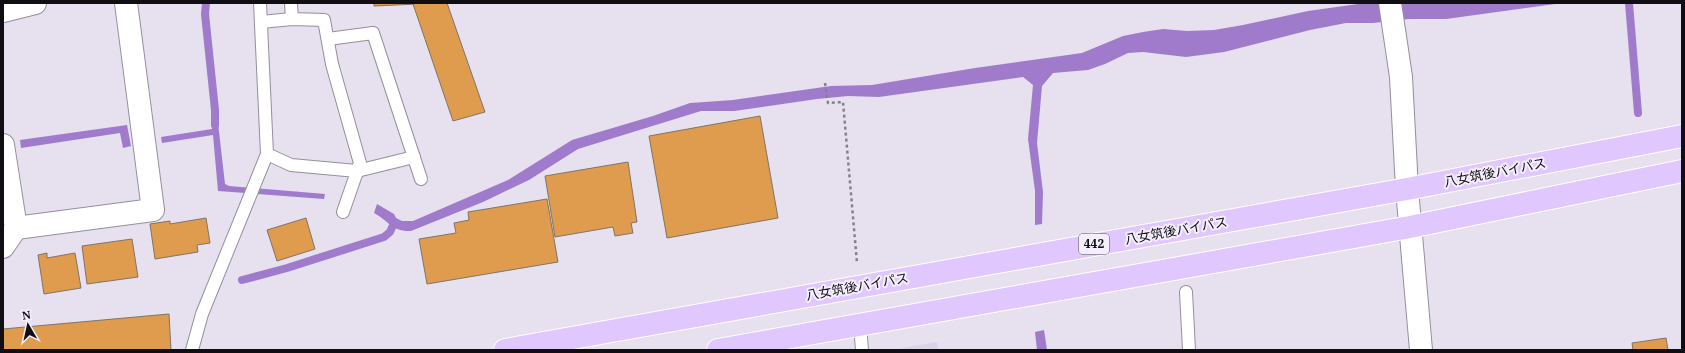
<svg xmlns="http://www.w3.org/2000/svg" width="1685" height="353" font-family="'Noto Serif','Noto Sans JP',serif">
  <rect width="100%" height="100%" fill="#e6e0ef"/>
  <path fill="#dcd3e8" d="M 937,342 L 938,350 L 890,350 Z"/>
  <g fill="#a07bcc">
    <path d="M 1365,3 L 1563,3 L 1446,19 L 1409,19 L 1373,23 L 1346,23 L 1310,30 L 1224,52 L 1186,57 L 1143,52 L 1128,53 L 1105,64 L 1088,70 L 1053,73 L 1042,86 L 1037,143 L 1043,192 L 1042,224 L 1035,225 L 1035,191 L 1028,139 L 1033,85 L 1023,77 L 879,97 L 848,96 L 817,99 L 734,111 L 701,111 L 578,149 L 529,180 L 483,202 L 411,231 C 392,232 389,221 374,213 L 377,204 L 394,214 L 396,218 L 402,221 L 413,221 L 508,180 L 572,140 L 653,116 L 690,103 L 733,100 L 831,86 L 872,85 L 975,68 L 1082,53 L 1123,36 L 1143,32 L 1163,29 L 1187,31 L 1214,30 L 1243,25 L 1308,11 Z"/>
    <path d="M 217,114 L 225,184 L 229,186 L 325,194 L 324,199 L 218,191 L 213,135 L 162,143 L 161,137 L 212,129 L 211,115 Z"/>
    <path d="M 127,125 L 131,146 L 123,148 L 120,133 L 21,148 L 20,140 Z"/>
    <path d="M 1044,330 L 1047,350 L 1037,350 L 1035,332 Z"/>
  </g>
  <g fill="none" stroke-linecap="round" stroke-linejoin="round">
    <g stroke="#a07bcc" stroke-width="8">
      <path d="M 206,3 L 205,14 L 215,110 L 215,125"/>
      <path d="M 1629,3 L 1638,113"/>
      <path d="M 242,280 L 287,268 L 384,237 L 390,232 L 394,223"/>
    </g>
  </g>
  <g fill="#df9c4e" stroke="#7f746a">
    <path d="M 374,3 L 418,3 L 418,4 L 374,6 Z"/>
    <path d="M 418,3 L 447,3 L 485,112 L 453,121 L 413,4 Z"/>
    <path d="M 760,116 L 778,218 L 667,238 L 649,136 Z"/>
    <path d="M 628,162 L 637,222 L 631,223 L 633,233 L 615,236 L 613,227 L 555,237 L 545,176 Z"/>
    <path d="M 547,199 L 558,262 L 427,284 L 419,239 L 456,233 L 454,223 L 469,220 L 468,212 Z"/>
    <path d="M 206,218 L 210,243 L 197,245 L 198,252 L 155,259 L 150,224 L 170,221 L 170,224 Z"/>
    <path d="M 306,218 L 315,249 L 277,261 L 267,230 Z"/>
    <path d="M 132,239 L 138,277 L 87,284 L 82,246 Z"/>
    <path d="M 47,253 L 47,258 L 75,253 L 81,288 L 44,294 L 38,255 Z"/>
    <path d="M 169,314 L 171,350 L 3,350 L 3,329 Z"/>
    <path d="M 1666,338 L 1668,350 L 1633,350 L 1632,343 Z"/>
  </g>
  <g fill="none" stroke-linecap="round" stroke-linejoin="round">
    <defs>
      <g id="service">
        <path d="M 291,3 L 292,19"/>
        <path d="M 261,22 L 292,19 L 324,20 L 332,64 L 360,163 L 343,212"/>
        <path d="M 328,39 L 373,33 L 421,179"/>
        <path d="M 267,154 L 291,165 L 357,171 L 414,157"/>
        <path d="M 1186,292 L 1189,350"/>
        <path d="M 860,325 L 862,350"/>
        <path d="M 192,350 L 202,314 L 267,154 L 260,3"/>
      </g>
      <g id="minor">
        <path d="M 1390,3 L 1401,77 L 1407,189 L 1421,350"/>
        <path d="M 3,11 L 35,3"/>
        <path d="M 3,145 L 16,228 L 3,247"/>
        <path d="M 16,228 L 153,210 L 126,3"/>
      </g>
      <g id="trunk">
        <path d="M 505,350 L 1407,189 L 1682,136"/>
        <path d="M 718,350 L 1410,227 L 1682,171"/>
      </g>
    </defs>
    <use href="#service" stroke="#958f9c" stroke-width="14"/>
    <use href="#minor" stroke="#958f9c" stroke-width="24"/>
    <use href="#trunk" stroke="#fff" stroke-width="24"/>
    <path stroke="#85808a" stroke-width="2.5" stroke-dasharray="3 3" stroke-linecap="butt" d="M 825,83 L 828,103 L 843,102 L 857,263"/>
    <use href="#service" stroke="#fff" stroke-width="12"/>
    <use href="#minor" stroke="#fff" stroke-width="22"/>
    <use href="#trunk" stroke="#e0c8fe" stroke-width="22"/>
  </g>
  <g text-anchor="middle" stroke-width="4" stroke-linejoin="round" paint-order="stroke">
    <rect fill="#f4eefd" stroke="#545158" stroke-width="1" x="1079" y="234" width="30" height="20" rx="3"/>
    <g font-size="12" font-weight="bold" fill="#100e12">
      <text x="1094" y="248">442</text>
    </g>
    <g font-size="13" fill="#100e12" stroke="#f4eefd">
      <text transform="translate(1495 172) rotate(-11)" y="5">八女筑後バイパス</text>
      <text transform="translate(1176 230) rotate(-10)" y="5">八女筑後バイパス</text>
      <text transform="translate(857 286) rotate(-10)" y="5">八女筑後バイパス</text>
    </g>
  </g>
  <rect width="1685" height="353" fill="none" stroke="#100e12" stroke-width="8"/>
  <g transform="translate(28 325) rotate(351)" stroke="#f4eefd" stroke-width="3" paint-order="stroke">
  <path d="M0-3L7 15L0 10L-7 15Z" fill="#100e12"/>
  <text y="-6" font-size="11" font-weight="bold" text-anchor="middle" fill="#100e12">N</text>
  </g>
</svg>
